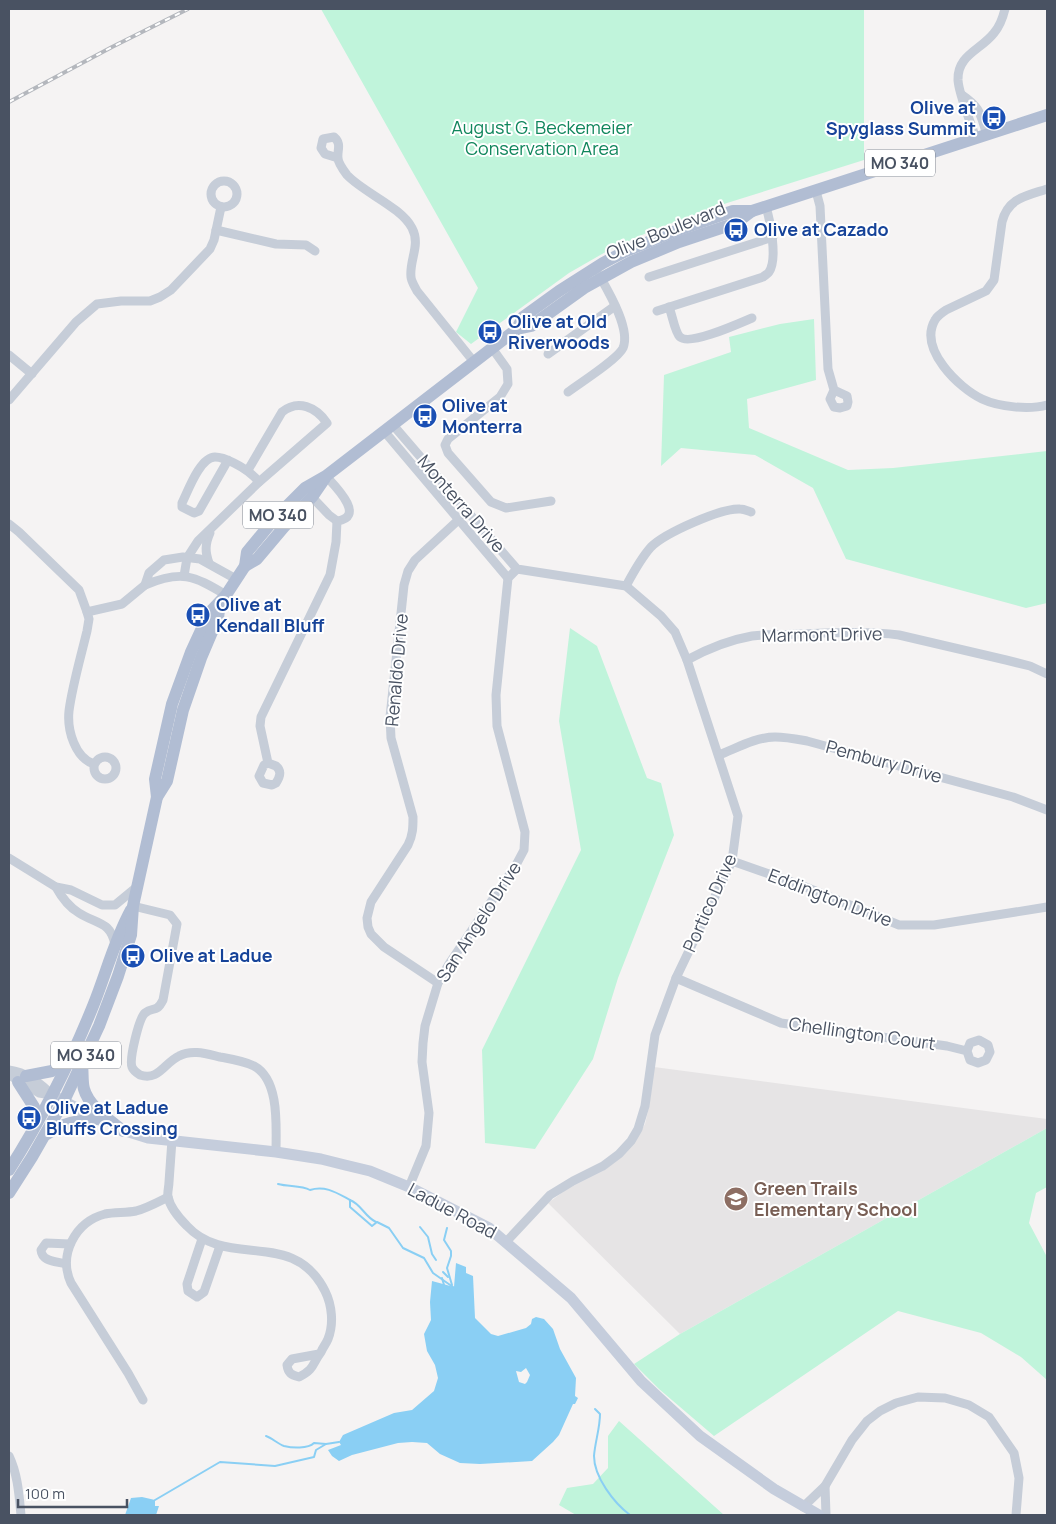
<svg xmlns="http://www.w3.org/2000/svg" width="1056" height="1524" font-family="Manrope,sans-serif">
  <rect width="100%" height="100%" fill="#f5f3f3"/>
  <path fill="#e6e4e5" d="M 654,1067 L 1047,1119 L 1047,1128 L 680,1334 L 548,1203 L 567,1189 L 603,1171 L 616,1161 L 638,1136 L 645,1124 L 649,1107 Z"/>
  <g fill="#c0f4db">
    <path d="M 321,9 L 864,9 L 864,160 L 727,203 L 653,230 L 609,250 L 569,273 L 471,344 L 456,332 L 478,288 Z"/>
    <path d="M 814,319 L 816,380 L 747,399 L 749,428 L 848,470 L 893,468 L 1047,451 L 1047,603 L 1026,608 L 846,559 L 813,488 L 755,455 L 681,448 L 661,466 L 664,375 L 731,352 L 729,337 L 780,324 Z"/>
    <path d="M 570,628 L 597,646 L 647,778 L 661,783 L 674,835 L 618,978 L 593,1059 L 535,1149 L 485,1143 L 482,1050 L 581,850 L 559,721 Z"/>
    <path d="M 1047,1128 L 1047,1187 L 1036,1193 L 1029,1223 L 1047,1257 L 1047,1380 L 1021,1357 L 981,1333 L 898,1311 L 714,1436 L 659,1389 L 634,1364 L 680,1334 Z"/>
    <path d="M 619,1421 L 724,1515 L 576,1515 L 559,1505 L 567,1488 L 593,1484 L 608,1468 L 608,1436 Z"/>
  </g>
  <g fill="#8acff4" fill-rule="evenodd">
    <path d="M 456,1263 L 466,1267 L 466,1273 L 473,1276 L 475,1318 L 491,1334 L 498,1336 L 526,1328 L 531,1324 L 532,1319 L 536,1317 L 544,1319 L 553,1329 L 560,1349 L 576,1378 L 575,1396 L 578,1398 L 575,1404 L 573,1404 L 559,1435 L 553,1442 L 532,1461 L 480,1464 L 460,1463 L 440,1454 L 427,1443 L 412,1442 L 398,1443 L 352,1455 L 339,1461 L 332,1456 L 328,1450 L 341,1445 L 339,1442 L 343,1435 L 394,1413 L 412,1410 L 434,1391 L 438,1378 L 435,1365 L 427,1351 L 424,1334 L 431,1320 L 430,1302 L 432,1281 L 454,1287 ZM 526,1368 L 530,1375 L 527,1382 L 525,1384 L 519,1382 L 516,1371 L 521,1372 Z"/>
    <path d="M 142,1497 L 155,1500 L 155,1506 L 159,1506 L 156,1515 L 125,1515 L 131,1498 Z"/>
  </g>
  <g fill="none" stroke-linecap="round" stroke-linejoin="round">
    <g stroke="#8acff4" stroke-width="2">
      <path d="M 278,1184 C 289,1187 301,1185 310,1190 C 325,1185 337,1193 350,1200 L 350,1207 L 372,1226 L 377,1222 L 389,1228 L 403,1248 L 424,1258 L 433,1273 L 453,1287"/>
      <path d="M 350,1200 C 361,1204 365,1217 376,1222"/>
      <path d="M 420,1227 L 428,1237 L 432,1254 L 436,1260"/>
      <path d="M 447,1228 L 444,1240 L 451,1251 L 451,1256 L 447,1268 L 452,1285"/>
      <path d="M 443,1272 L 448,1277"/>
      <path d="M 442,1278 L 444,1285"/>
      <path d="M 595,1409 L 600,1414 C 600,1428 595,1442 594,1456 C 594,1477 614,1503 630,1515"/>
      <path d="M 266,1436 C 272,1438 278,1444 284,1446 C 292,1448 308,1449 314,1443 L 326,1444"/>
      <path d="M 155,1500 L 220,1462 L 275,1466 L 314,1457 L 316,1450 L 326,1444 L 339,1442"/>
    </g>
    <g stroke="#c6cdd8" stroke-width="9">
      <path d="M 962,95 C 981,108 980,114 987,135"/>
      <path d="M 976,139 C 971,122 959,96 958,80 C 957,55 981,50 994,33 C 1000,26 1003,17 1005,9"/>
      <path d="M 338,158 L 325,154 L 321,148 L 323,139 L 334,137 C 342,144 337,150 338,158 C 338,163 344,171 347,175 C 364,193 401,207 412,228 C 421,245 409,260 411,277 C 411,281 415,287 417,291 L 474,362"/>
      <circle cx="224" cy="194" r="13"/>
      <path d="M 1047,189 C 1026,196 1008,198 1002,222 L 994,280 L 986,291 L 946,310 C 943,312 937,316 935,320 C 918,349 959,388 982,399 C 999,407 1029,410 1047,405"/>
      <path d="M 816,191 L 820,206 L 828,369 L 834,390 L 847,396 L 848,402 L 847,406 L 840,408 L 834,407 L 830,399 L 834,390"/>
      <path d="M 216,230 L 276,244 L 306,245 L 315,251"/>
      <path d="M 649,277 L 773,237"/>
      <path d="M 669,307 C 672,314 675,333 680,337 C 690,346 740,323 752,318"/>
      <path d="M 657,311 L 763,277 C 765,275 768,274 769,272 C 778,259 770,220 766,207"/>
      <path d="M 492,348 L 507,369 L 508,384 L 500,397 L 448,439 L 445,445 L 448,453 L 491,502 L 506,508 L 551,501"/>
      <path d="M 548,354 L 615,306"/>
      <path d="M 9,355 L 32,374"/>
      <path d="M 568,392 C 580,383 618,359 623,348 C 631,329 608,291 599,275"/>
      <path d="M 9,400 L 76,322 L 97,304 L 121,301 L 150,301 L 160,297 L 171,290 L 210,249 L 214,240 L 221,207"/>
      <path d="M 393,425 L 517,569 L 626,586 L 661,616 L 675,632 L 687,660 L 738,816 L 732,861 L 676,978 L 655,1035 L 645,1106 L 638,1129 L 631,1141 L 619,1154 L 603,1166 L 573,1181 L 550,1195 L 506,1242"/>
      <path d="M 384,431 L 508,578"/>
      <path d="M 228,460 L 199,511 L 194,513 L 182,507 L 182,503 C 188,491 200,457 215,457 C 222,457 228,460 234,463 C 244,468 252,473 259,482"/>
      <path d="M 312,497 L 329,515 L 337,521 C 367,517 334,485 326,476"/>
      <path d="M 9,524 L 19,532 L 79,590 L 87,612 L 89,619 L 87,631 C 81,656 72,687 69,711 C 67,730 75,758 94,764"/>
      <path d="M 209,563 C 205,552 205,544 210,533"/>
      <path d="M 184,576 L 187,558 L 198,541 L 259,482 L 327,423 C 316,407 298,399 282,412 L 248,470"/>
      <path d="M 626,586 C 633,573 641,558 651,547 C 665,533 721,508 740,509 C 744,509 748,511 751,512"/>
      <path d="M 226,595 C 193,575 181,570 145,585 L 149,573 L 164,560 L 183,557 L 200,559 L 236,579"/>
      <path d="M 87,612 L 122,604 L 145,585"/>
      <path d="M 687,660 C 707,649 729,640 752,636 C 767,634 783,635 799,634 C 832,633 866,631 899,635 L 1006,660 L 1030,666 L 1047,674"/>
      <path d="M 719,755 C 737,748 756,737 775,737 C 786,737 796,739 807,741 L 1013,797 L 1047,810"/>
      <circle cx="105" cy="768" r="11"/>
      <path d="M 268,763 L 276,766 C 282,771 280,777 276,783 L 272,785 L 263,783 L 259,776 L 264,765 L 268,763 L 260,726 L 261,717 L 330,575 L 336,542 L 337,521"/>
      <path d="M 9,858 L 56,887 L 71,890 L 102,905 L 115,905 L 138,886"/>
      <path d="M 732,861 L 803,886 L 899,925 L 934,925 L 1047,907"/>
      <path d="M 56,887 C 62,898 69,907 79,913 C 96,924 111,921 115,945"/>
      <path d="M 133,906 L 170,915 L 177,924 L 163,1000 C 156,1014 153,1006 145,1013 C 139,1018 129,1059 132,1067 C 133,1070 137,1073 140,1075 C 159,1081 164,1063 179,1056 C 192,1049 207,1054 220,1057 C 231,1059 244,1061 254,1066 C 280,1080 276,1127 276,1152"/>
      <path d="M 676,978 L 781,1023 L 947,1046 L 967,1051 L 970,1043 L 979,1040 L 988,1045 L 990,1052 L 986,1060 L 978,1063 L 970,1060 L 967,1051"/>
      <path d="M 438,983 L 384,947 L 371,934 L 368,927 L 367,918 L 371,902 L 408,845 C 413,835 413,827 413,817 L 391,738 L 390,717 L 404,585 L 408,571 L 415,560 L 467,512"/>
      <path d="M 9,1070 C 25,1072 41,1083 52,1095 L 39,1093 L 9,1075"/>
      <path d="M 172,1140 C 171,1154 170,1168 169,1182 C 169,1187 167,1193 168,1197 C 170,1207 180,1219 187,1226 C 228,1270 293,1227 325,1291 C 332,1305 334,1324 328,1339 C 326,1344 323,1347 321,1352 C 312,1364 315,1369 299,1377 C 291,1375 288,1373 287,1365 L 292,1359 L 319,1354"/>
      <path d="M 409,1187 L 426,1146 L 429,1113 L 422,1062 L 423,1043 L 425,1026 L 438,983 L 449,964 L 516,865 L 524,850 L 525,832 L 497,726 L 496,695 L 508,578 L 517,569"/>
      <path d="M 202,1239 L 187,1284 L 188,1291 L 197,1297 L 204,1292 L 220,1246"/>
      <path d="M 66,1264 C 56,1261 42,1262 41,1250 L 46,1243 L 70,1244"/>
      <path d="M 143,1400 L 128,1373 L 71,1283 C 58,1255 75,1222 105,1214 C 115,1212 126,1213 136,1211 C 147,1208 158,1202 168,1197"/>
      <path d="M 9,1456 C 18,1475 19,1495 21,1515"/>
      <path d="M 825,1486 L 826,1515"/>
      <path d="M 803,1507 L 825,1486 L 852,1440 L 867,1421 L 880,1411 L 896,1403 L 918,1397 L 945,1398 L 969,1405 L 989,1417 L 1014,1453 L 1019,1478 L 1016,1515"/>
    </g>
    <g stroke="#c5cddc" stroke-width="11">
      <path d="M 56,1097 L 99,1120"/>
      <path d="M 116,1128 L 148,1138 L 276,1152 L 321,1159 L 345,1165 L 370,1171 L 409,1187 L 489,1228 L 571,1298 L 641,1381 L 700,1436 L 774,1489 L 819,1515"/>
    </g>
    <g stroke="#b1bdd3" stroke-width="12">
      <path d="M 517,329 L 523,317 L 559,291 L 603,263 L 626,251 L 678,230 L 733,211 L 752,211 L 1047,115"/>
      <path d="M 245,566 L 257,559 L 284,527 L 312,497 L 325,478"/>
      <path d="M 157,797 L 155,779 L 172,704 L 191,652 L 209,613 L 226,595 L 245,566 L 247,552 L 276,517 L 305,488 L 326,476 L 517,329 L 531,326 L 584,288 L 631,262 L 679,242 L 736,223 L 752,211"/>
      <path d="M 82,1065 C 83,1072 82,1082 84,1089 C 89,1107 110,1120 123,1131"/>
      <path d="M 26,1076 L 52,1071 L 67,1060"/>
      <path d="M 18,1082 L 34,1107 L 34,1127"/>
      <path d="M 47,1134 C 65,1122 76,1121 97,1119"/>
      <path d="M 9,1170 C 42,1118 70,1063 93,1006 C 106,974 114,941 131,910"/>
      <path d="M 9,1193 L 32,1157 L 64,1101 L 99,1026 L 118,976 L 131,935 L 133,906 L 157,797 L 167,781 L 183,710 L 201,658 L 218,618 L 220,602"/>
    </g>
    <defs>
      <path id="rail" d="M 9,102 L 112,47 L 188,9"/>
    </defs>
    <use href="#rail" stroke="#b4b7bd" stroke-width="4"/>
    <use href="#rail" stroke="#fff" stroke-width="2" stroke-dasharray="5.5" stroke-linecap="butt"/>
  </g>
  <defs>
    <symbol id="bus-disc" viewBox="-11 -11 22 22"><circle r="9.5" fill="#1a4fb4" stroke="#fff"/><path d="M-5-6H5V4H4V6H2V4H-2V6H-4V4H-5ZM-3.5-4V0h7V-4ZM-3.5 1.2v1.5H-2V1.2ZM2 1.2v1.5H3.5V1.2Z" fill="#fff"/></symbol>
    <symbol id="school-disc" viewBox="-11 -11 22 22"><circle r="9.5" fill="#8d6e63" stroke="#fff"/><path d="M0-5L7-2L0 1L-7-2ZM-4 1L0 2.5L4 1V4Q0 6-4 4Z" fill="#fff"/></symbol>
  </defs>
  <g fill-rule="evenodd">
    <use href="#bus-disc" x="980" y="104" width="28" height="28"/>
    <use href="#bus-disc" x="722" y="216" width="28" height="28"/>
    <use href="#bus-disc" x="476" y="318" width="28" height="28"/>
    <use href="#bus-disc" x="411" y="402" width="28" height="28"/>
    <use href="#bus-disc" x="184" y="601" width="28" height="28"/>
    <use href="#bus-disc" x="119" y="942" width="28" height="28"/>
    <use href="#bus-disc" x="15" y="1104" width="28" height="28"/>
    <use href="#school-disc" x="722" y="1185" width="28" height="28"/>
  </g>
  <g text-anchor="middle" stroke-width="4" stroke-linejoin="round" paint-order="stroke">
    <g fill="#fff" stroke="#808691" stroke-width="1">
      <rect x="865" y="149.5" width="70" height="27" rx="4"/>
      <rect x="243" y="501.5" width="70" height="27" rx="4"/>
      <rect x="51" y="1041.5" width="70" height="27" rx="4"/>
    </g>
    <g font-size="16" font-weight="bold" fill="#495262">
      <text x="900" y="169">MO 340</text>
      <text x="278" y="521">MO 340</text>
      <text x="86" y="1061">MO 340</text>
    </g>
    <g font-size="18" font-weight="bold" fill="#164399" stroke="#fff" text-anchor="start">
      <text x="976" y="114" text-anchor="end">Olive at<tspan x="976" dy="21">Spyglass Summit</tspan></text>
      <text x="754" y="236">Olive at Cazado</text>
      <text x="508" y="328">Olive at Old<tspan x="508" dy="21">Riverwoods</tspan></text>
      <text x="442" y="412">Olive at<tspan x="442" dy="21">Monterra</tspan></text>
      <text x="216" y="611">Olive at<tspan x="216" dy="21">Kendall Bluff</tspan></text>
      <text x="150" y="962">Olive at Ladue</text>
      <text x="46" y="1114">Olive at Ladue<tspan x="46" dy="21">Bluffs Crossing</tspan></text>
    </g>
    <g font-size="18" fill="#10865c" stroke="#fff">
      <text x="542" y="134">August G. Beckemeier<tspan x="542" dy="21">Conservation Area</tspan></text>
    </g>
    <g font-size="18" fill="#495262" stroke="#fff">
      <text transform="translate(666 231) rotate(-22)" y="6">Olive Boulevard</text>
      <text transform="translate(461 504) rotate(49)" y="6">Monterra Drive</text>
      <text transform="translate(822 635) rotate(-1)" y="6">Marmont Drive</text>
      <text transform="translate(397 670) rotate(-85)" y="6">Renaldo Drive</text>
      <text transform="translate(884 762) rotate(15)" y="6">Pembury Drive</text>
      <text transform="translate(830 898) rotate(21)" y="6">Eddington Drive</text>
      <text transform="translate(710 903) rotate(-66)" y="6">Portico Drive</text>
      <text transform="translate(479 922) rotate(-57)" y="6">San Angelo Drive</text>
      <text transform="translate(862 1034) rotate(8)" y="6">Chellington Court</text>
      <text transform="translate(452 1211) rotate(28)" y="6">Ladue Road</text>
    </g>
    <g font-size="18" font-weight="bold" fill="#785e54" stroke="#fff" text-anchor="start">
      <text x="754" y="1195">Green Trails<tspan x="754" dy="21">Elementary School</tspan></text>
    </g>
  </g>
  <rect width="1056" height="1524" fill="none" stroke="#495262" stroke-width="20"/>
  <path d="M18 1499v8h109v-8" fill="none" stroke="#495262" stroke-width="2.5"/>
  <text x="25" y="1499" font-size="15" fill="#495262" stroke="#ffffff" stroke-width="4" paint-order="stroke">100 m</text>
</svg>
